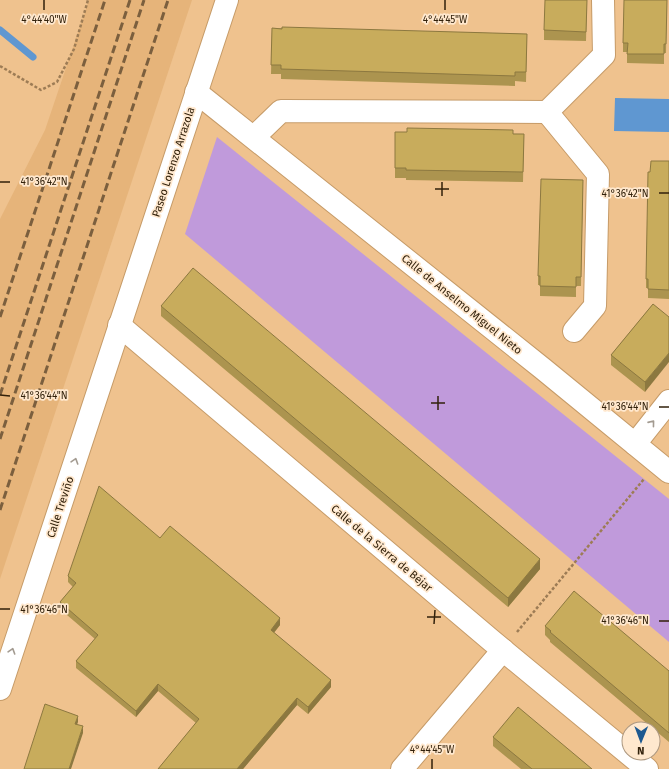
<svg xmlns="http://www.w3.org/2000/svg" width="669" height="769" font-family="'Fira Sans',sans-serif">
  <rect width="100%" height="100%" fill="#efc28e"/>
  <path fill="#e6b47a" d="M 89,0 L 192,0 L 0,579 L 0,219 L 45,130 Z"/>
  <path fill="#c09adb" d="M 217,137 L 669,499 L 669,642 L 185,234 Z"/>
  <path fill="#5f97d1" d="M 615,98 L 669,99 L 669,132 L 614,131 Z"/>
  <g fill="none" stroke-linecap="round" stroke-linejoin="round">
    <path stroke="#5f97d1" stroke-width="7" d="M 0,30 L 33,57"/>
    <defs>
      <g id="minor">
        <path d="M 196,92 L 542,368 L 669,472"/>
        <path d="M 547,112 L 604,55 L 603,0"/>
        <path d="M 254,137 L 281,111 L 547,112 L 598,174 L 595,306 L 574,331"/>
        <path d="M 119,325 L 492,641 L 647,769"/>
        <path d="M 635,444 L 669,401"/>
        <path d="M 0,689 L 227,0"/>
        <path d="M 402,769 L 503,650"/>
      </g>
    </defs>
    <use href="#minor" stroke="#c69b68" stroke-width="24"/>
    <g stroke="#9d7c55" stroke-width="2.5" stroke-dasharray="3 2" stroke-linecap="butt">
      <path d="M 0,66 L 41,90 L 57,82 L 74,49 L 88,0"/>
      <path d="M 517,632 L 644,479"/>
    </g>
    <use href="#minor" stroke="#fff" stroke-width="22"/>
    <g stroke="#7b5f3e" stroke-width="3" stroke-dasharray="8 4" stroke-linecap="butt">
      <path d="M 0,317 L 105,0"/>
      <path d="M 0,395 L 130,0"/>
      <path d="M 0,439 L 144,0"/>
      <path d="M 0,510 L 168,0"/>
    </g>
  </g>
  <g fill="#ac944f">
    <path d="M 587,0 L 586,41 L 544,40 L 544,30 Z"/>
    <path d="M 667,0 L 666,53 L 664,53 L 664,64 L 627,63 L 627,52 L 623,52 L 623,43 Z"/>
    <path d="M 272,28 L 527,34 L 526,82 L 515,81 L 515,86 L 281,79 L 281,74 L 271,74 Z"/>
    <path d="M 395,132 L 524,134 L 523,182 L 406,180 L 406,178 L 395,178 Z"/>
    <path d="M 669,161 L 669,299 L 648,298 L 648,288 L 646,288 L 646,279 L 650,172 Z"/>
    <path d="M 583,180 L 581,286 L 576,286 L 576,297 L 540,296 L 540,285 L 538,285 L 538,276 Z"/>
    <path d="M 653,304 L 645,392 L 611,365 L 611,355 Z"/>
    <path d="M 161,306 L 540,569 L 508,607 L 161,316 Z"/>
    <path d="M 160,538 L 280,625 L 274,633 L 331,687 L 308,714 L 297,705 L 243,769 L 158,769 L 196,723 L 158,691 L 136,717 L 76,668 L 76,661 L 95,639 L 60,609 L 60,602 L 73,587 L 68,582 L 68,576 Z"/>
    <path d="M 545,626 L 669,671 L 669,742 L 550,642 L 550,640 L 545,635 Z"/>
    <path d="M 493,737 L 592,769 L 521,769 L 493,746 Z"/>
  </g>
  <g fill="#8c7840">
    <path d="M 669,353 L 669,362 L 645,392 L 645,382 Z"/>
    <path d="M 540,559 L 540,569 L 508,607 L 508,598 Z"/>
    <path d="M 280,618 L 280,625 L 271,636 L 271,630 Z"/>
    <path d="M 331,680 L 331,687 L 308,714 L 308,707 Z"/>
    <path d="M 158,684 L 158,691 L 136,717 L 136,711 Z"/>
    <path d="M 297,698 L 297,705 L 243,769 L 237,769 Z"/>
    <path d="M 78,716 L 78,722 L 75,730 L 75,724 Z"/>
    <path d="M 83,726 L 83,733 L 71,769 L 69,769 Z"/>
  </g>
  <g fill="#c8ac5c" stroke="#8c7840">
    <path d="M 545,0 L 587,0 L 586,32 L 544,30 Z"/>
    <path d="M 624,0 L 667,0 L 666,44 L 664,44 L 664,54 L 627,54 L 628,43 L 623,43 Z"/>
    <path d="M 282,27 L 527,34 L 526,72 L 515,72 L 515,76 L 281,69 L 281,65 L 271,65 L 272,28 L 282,29 Z"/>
    <path d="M 407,128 L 513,130 L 513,134 L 524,134 L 523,172 L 406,170 L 406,168 L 395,168 L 395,132 L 407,132 Z"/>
    <path d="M 651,161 L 669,161 L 669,290 L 648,289 L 648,279 L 646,279 L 648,172 L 650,172 Z"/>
    <path d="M 541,179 L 583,180 L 581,277 L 576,277 L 576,287 L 540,286 L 540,276 L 538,276 Z"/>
    <path d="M 193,268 L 540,559 L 508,598 L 161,306 Z"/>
    <path d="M 653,304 L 669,317 L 669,353 L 645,382 L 611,355 Z"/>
    <path d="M 99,486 L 160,538 L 170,526 L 248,591 L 280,618 L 271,630 L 331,680 L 308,707 L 297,698 L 237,769 L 158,769 L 199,719 L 158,684 L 136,711 L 76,661 L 98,635 L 60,602 L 76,583 L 68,576 Z"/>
    <path d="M 574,591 L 669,671 L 669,733 L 550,632 L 551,631 L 545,626 Z"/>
    <path d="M 45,704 L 78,716 L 75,724 L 83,726 L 69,769 L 24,769 Z"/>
    <path d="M 518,707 L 592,769 L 532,769 L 493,737 Z"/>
  </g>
  <defs><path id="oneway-chevron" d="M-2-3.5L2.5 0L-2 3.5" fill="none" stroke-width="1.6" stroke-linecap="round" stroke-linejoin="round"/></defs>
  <g stroke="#a39b91">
    <use href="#oneway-chevron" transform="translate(652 423) rotate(-51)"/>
    <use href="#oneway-chevron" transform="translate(75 461) rotate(-72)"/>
    <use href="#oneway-chevron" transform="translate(12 651) rotate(-72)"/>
  </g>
  <path fill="none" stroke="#32210b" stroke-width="1.5" d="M 44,10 L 44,0M 445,10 L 445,0M 0,182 L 10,182M 435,189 L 449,189M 659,193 L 669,193M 442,196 L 442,182M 0,395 L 10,396M 431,403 L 445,403M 659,407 L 669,407M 438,410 L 438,396M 0,609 L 10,609M 427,617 L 441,617M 659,621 L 669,621M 434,624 L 435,610M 432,769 L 432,759"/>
  <g text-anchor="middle" stroke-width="3.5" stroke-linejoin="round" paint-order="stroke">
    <g font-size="11" fill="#32210b" stroke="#ffe8ce">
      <text transform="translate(173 162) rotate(-72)" y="4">Paseo Lorenzo Arrazola</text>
      <text transform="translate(462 304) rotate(39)" y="4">Calle de Anselmo Miguel Nieto</text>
      <text transform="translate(60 507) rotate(-72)" y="4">Calle Treviño</text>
      <text transform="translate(382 548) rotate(40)" y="4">Calle de la Sierra de Béjar</text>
    </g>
  </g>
  <g font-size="10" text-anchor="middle" fill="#32210b" stroke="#ffe8ce" stroke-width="3.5" stroke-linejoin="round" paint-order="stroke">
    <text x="44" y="23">4°44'40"W</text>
    <text x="445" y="23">4°44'45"W</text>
    <text x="44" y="185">41°36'42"N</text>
    <text x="625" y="197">41°36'42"N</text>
    <text x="44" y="399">41°36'44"N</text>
    <text x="625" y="410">41°36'44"N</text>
    <text x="44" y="613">41°36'46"N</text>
    <text x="625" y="624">41°36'46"N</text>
    <text x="432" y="753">4°44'45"W</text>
  </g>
  <g transform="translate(641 741) rotate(181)"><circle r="19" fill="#ffe8ce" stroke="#ad9880"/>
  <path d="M0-3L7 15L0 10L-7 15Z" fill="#1e5990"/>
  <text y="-6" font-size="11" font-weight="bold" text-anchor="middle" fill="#32210b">N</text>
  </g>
</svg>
